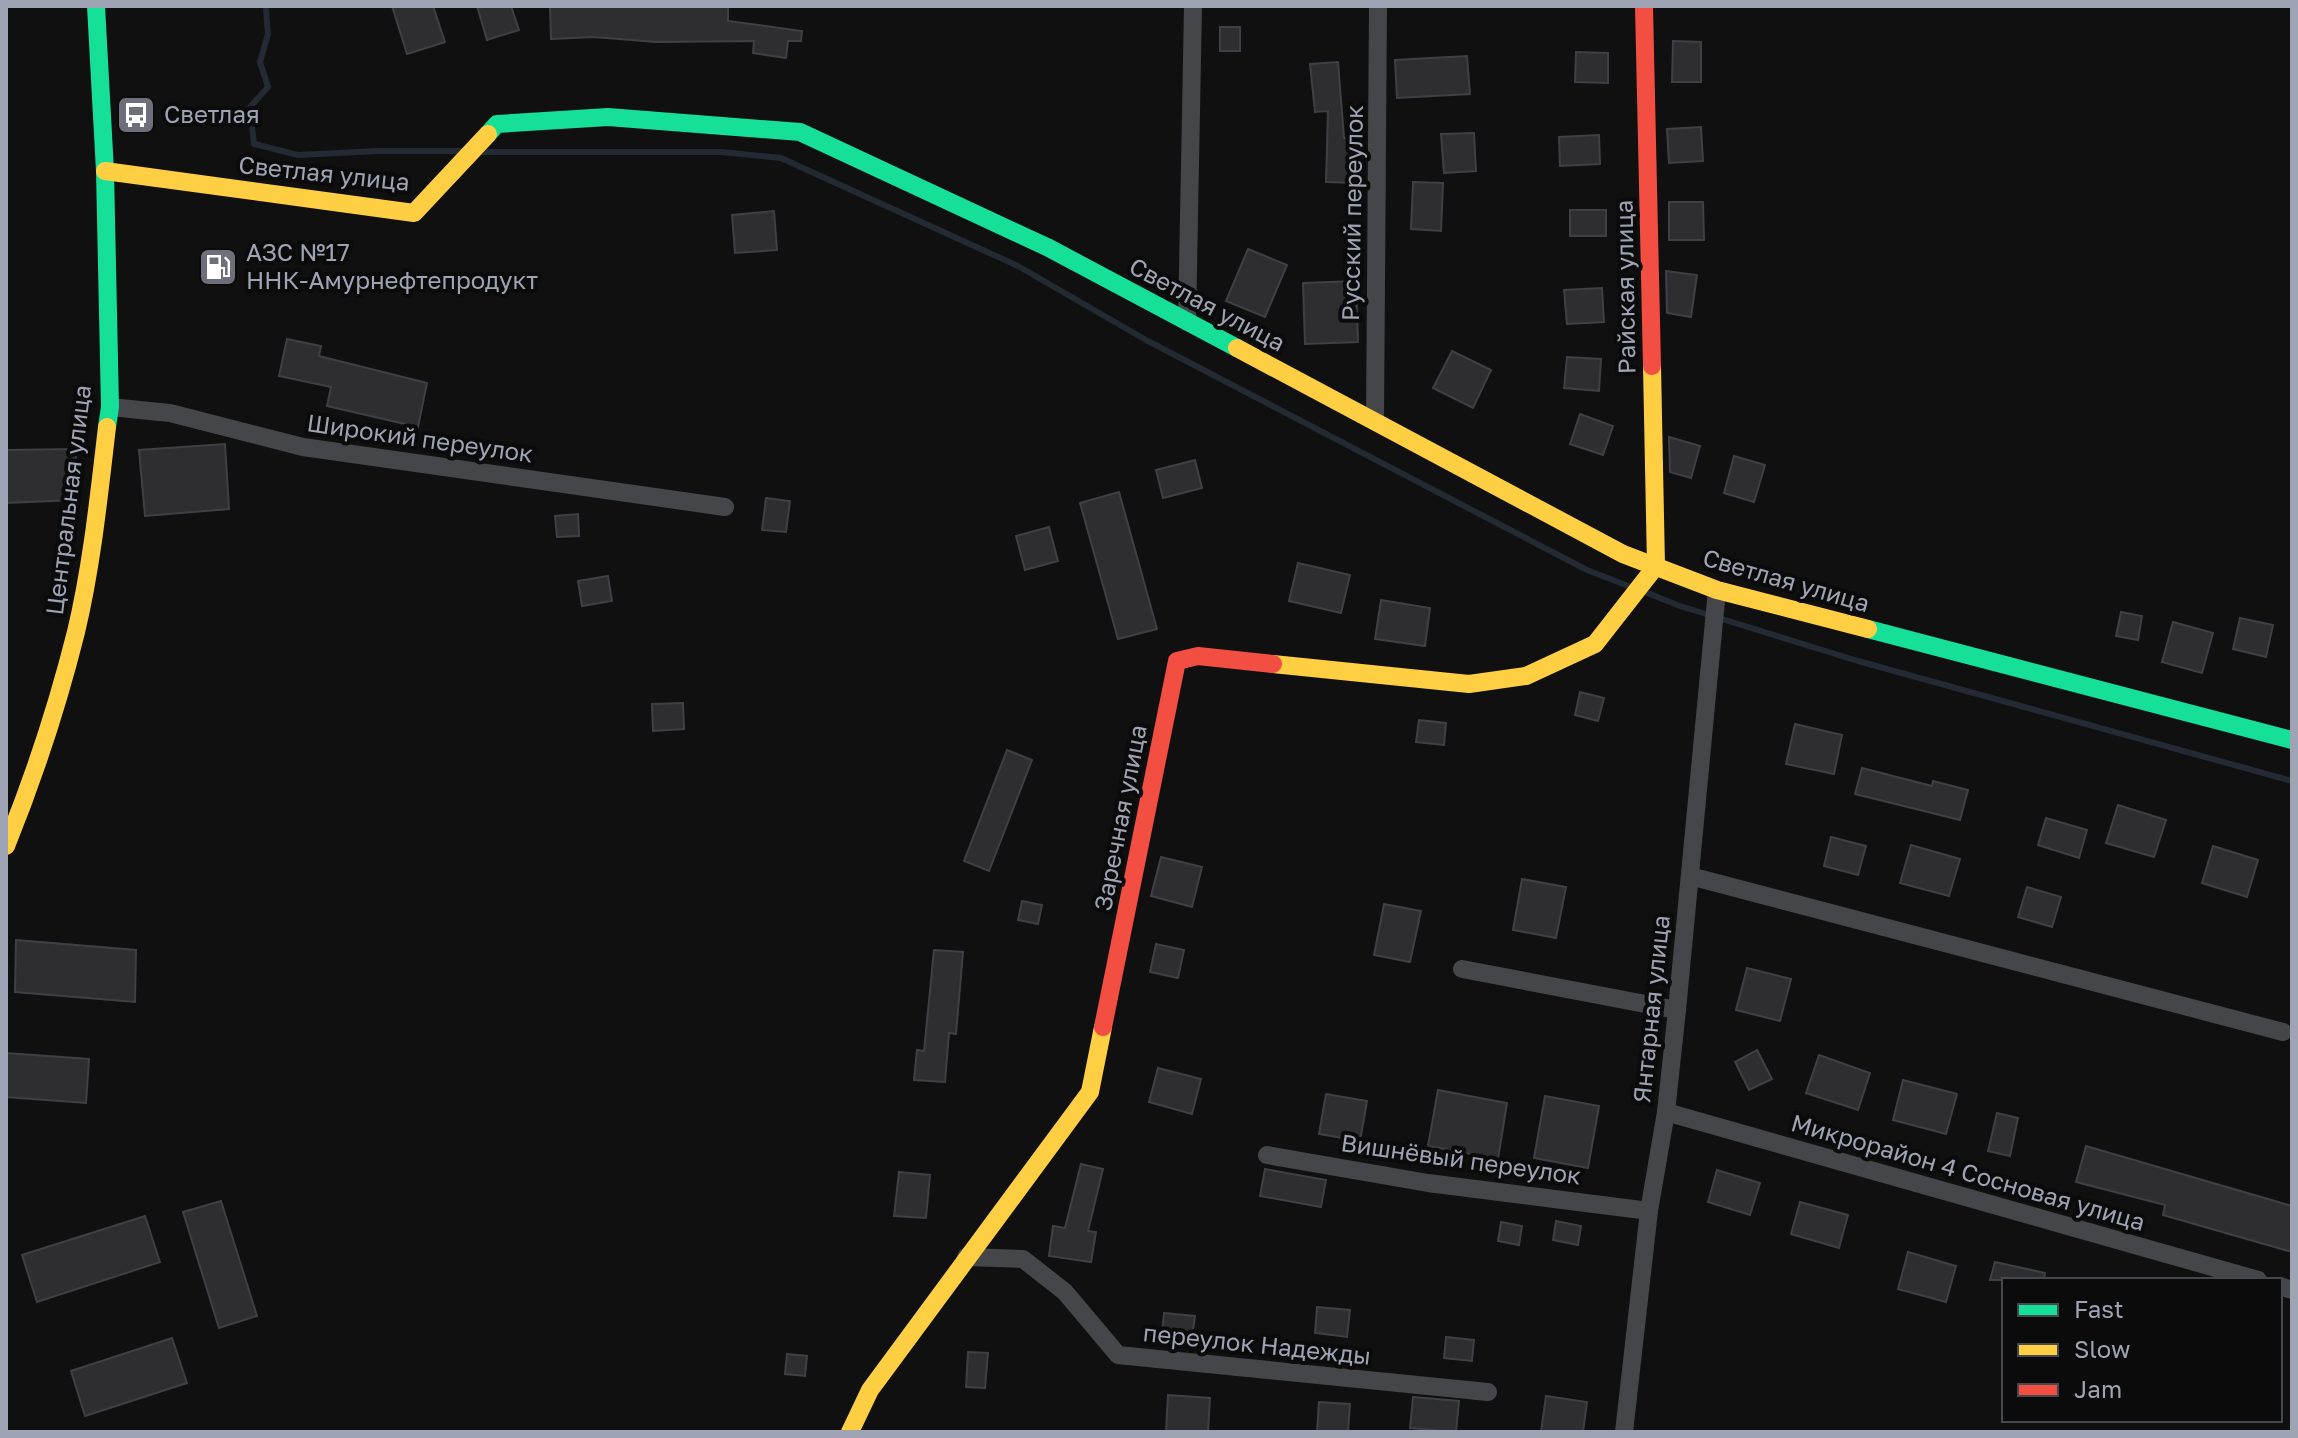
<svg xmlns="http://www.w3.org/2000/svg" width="2298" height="1438" font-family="'Golos Text',sans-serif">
  <rect width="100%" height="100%" fill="#101011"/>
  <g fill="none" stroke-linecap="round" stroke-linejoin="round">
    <g stroke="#232a33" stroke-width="6">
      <path d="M 266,10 L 268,34 L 260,62 L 268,87 L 250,107 L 254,144 L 298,155 L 377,151 L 462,151"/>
      <path d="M 481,152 L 721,152 L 781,158 L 1018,266 L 1146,340 L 1587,570 L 1631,587"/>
      <path d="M 1645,592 L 1680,606 L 1858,661 L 2292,781"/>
    </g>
  </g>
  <g fill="#2e2e31" stroke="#3f4045" stroke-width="2">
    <path d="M 392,6 L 433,6 L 445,42 L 407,54 Z"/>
    <path d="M 477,6 L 511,6 L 519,30 L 487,40 Z"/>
    <path d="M 550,6 L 728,6 L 728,21 L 802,31 L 801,41 L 788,41 L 786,58 L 753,53 L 754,41 L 656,42 L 594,37 L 551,39 Z"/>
    <rect x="1220" y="27" width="20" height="24"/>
    <path d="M 1673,41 L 1701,42 L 1701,82 L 1672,82 Z"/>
    <path d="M 1576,52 L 1608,53 L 1608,83 L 1575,82 Z"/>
    <path d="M 1467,56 L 1470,94 L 1397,98 L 1395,60 Z"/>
    <path d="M 1338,62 L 1344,138 L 1358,139 L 1357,183 L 1326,182 L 1328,111 L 1315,112 L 1310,64 Z"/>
    <path d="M 1701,127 L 1703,161 L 1669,163 L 1667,129 Z"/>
    <path d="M 1474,133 L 1476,171 L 1444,173 L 1441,134 Z"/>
    <path d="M 1599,135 L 1600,164 L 1560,166 L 1559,137 Z"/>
    <path d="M 1413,182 L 1443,183 L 1441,231 L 1411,229 Z"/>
    <path d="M 1669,202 L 1703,202 L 1704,240 L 1669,240 Z"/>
    <rect x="1570" y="210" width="36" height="26"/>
    <path d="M 774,211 L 777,250 L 735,253 L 732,215 Z"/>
    <path d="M 1248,249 L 1287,265 L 1265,317 L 1226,301 Z"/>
    <path d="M 1666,271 L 1697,275 L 1691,317 L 1667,313 Z"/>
    <path d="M 1356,281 L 1358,342 L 1305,344 L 1303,283 Z"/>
    <path d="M 1602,288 L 1604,322 L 1567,324 L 1564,290 Z"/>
    <path d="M 287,339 L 321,346 L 319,356 L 427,383 L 418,427 L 327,406 L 331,387 L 279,376 Z"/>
    <path d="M 1452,351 L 1491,370 L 1473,408 L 1433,388 Z"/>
    <path d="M 1567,357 L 1601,359 L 1599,391 L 1564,388 Z"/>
    <path d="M 1580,414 L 1613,426 L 1603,455 L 1570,444 Z"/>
    <path d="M 1669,437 L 1700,446 L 1691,478 L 1670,472 Z"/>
    <path d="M 225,444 L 229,509 L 145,516 L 139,450 Z"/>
    <path d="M 76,449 L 75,500 L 6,503 L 6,450 Z"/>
    <path d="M 1734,456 L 1765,465 L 1754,502 L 1724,493 Z"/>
    <path d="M 1195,460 L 1202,488 L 1163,498 L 1156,470 Z"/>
    <path d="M 1119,492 L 1157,629 L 1118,639 L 1080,503 Z"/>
    <path d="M 766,498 L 790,501 L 786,532 L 762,530 Z"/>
    <path d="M 578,514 L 579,536 L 557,537 L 555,516 Z"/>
    <path d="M 1049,527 L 1058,561 L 1025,570 L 1016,536 Z"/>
    <path d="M 1298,563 L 1350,575 L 1341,613 L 1289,601 Z"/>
    <path d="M 608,576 L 612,601 L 582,606 L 578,581 Z"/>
    <path d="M 1381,600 L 1430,608 L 1425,646 L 1375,639 Z"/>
    <path d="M 2121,612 L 2142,616 L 2138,640 L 2116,636 Z"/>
    <path d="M 2240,618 L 2273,625 L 2266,657 L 2233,649 Z"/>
    <path d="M 2173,622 L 2213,633 L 2202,673 L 2162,662 Z"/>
    <path d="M 1580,692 L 1604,698 L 1598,721 L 1575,715 Z"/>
    <path d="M 683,703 L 684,729 L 653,731 L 652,704 Z"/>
    <path d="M 1419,720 L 1446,723 L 1444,745 L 1416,742 Z"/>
    <path d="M 1795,724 L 1842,735 L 1834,774 L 1786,764 Z"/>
    <path d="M 1007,750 L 1032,760 L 989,871 L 964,861 Z"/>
    <path d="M 1862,768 L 1932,786 L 1933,781 L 1968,790 L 1960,820 L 1855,794 Z"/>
    <path d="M 2118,805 L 2166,820 L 2154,857 L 2106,843 Z"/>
    <path d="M 2046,818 L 2087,830 L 2079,858 L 2038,845 Z"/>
    <path d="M 1831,837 L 1866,846 L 1858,875 L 1824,866 Z"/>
    <path d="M 1911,845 L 1960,859 L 1949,896 L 1900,883 Z"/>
    <path d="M 2213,846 L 2258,860 L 2247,897 L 2202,883 Z"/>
    <path d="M 1161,857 L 1202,867 L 1192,907 L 1151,896 Z"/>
    <path d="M 1522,879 L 1566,887 L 1556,938 L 1513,930 Z"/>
    <path d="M 2027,887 L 2061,897 L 2052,927 L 2018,917 Z"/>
    <path d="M 1022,901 L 1042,905 L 1038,924 L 1018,920 Z"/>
    <path d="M 1384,904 L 1421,911 L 1410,962 L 1374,955 Z"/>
    <path d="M 16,940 L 136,950 L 135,1002 L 15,992 Z"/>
    <path d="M 1156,944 L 1184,950 L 1178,978 L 1150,972 Z"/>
    <path d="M 934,950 L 963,952 L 956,1034 L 949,1033 L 945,1082 L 914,1080 L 917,1050 L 924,1051 Z"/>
    <path d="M 1747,968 L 1791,979 L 1780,1021 L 1736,1010 Z"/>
    <path d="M 1757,1050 L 1772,1079 L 1749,1090 L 1735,1062 Z"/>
    <path d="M 6,1053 L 89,1059 L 86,1103 L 6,1097 Z"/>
    <path d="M 1819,1055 L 1870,1073 L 1858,1110 L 1806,1093 Z"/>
    <path d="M 1158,1068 L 1201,1079 L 1192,1114 L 1149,1102 Z"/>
    <path d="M 1903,1080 L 1957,1094 L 1946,1134 L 1893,1120 Z"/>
    <path d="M 1438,1090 L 1507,1103 L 1498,1159 L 1428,1146 Z"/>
    <path d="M 1326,1094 L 1367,1101 L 1360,1141 L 1319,1134 Z"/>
    <path d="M 1545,1096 L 1599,1106 L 1588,1168 L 1534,1158 Z"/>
    <path d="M 1997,1113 L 2018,1118 L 2010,1156 L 1988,1151 Z"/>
    <path d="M 2086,1146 L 2292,1206 L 2292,1252 L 2163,1215 L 2165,1205 L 2076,1182 Z"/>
    <path d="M 1081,1164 L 1103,1169 L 1088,1231 L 1096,1232 L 1091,1262 L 1049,1256 L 1053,1226 L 1065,1228 Z"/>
    <path d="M 1265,1169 L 1326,1180 L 1321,1207 L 1260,1196 Z"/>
    <path d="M 1717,1170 L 1760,1183 L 1750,1215 L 1708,1202 Z"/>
    <path d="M 899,1172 L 930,1175 L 926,1218 L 894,1216 Z"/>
    <path d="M 221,1201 L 257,1316 L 219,1328 L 183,1212 Z"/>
    <path d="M 1800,1202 L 1848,1215 L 1839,1248 L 1791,1234 Z"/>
    <path d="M 145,1216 L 160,1262 L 37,1302 L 22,1255 Z"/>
    <path d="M 1556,1221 L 1581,1226 L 1578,1245 L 1553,1240 Z"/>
    <path d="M 1501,1222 L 1522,1226 L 1519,1245 L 1498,1241 Z"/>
    <path d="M 1908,1252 L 1956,1266 L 1946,1302 L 1898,1289 Z"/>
    <path d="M 1995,1262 L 2045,1273 L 2044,1280 L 1990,1280 Z"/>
    <path d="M 1317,1307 L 1350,1310 L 1347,1337 L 1315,1333 Z"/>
    <path d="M 1164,1313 L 1195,1316 L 1192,1338 L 1162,1335 Z"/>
    <path d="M 1446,1337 L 1474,1340 L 1472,1361 L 1444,1358 Z"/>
    <path d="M 172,1338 L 187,1383 L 85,1416 L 71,1371 Z"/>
    <path d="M 968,1352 L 988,1353 L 985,1388 L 966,1387 Z"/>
    <path d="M 787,1354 L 807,1356 L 805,1376 L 785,1374 Z"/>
    <path d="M 1168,1395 L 1210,1398 L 1208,1432 L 1166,1432 Z"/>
    <path d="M 1546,1396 L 1587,1402 L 1583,1432 L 1541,1432 Z"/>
    <path d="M 1413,1397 L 1459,1401 L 1456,1432 L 1410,1428 Z"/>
    <path d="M 1319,1402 L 1350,1404 L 1348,1432 L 1317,1432 Z"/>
  </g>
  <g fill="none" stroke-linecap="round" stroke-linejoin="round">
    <g stroke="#44464a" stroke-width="18">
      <path d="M 1187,322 L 1193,6"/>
      <path d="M 110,407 L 170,413 L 303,447 L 725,507"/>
      <path d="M 1375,421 L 1378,6"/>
      <path d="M 1690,876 L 2283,1032"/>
      <path d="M 1462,969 L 1677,1010"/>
      <path d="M 1666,1112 L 2258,1280"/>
      <path d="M 1267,1155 L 1428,1183 L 1649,1211"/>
      <path d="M 966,1257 L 1023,1259 L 1065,1292 L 1118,1355 L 1488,1392"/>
      <path d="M 2280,1286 L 2292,1290"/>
      <path d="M 1624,1432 L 1649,1211 L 1666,1112 L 1677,1010 L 1717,590"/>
    </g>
    <g stroke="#16e098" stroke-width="18">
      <path d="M 96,6 L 105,171 L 110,407 L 107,427"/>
      <path d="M 488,134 L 497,124 L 608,117 L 800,132 L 1049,248 L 1237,348"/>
      <path d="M 1868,629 L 2292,740"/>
    </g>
    <g stroke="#ffcf43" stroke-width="18">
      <path d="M 105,171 L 414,213 L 488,134"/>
      <path d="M 1237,348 L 1623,554 L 1717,590 L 1868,629"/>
      <path d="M 1273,664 L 1469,684 L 1526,676 L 1595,644 L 1656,566 L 1652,366"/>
      <path d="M 6,846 C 34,777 58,704 76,632 C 92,565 99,495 107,427"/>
      <path d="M 850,1432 L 870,1390 L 1090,1092 L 1103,1027"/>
    </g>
    <g stroke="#f24e42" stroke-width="18">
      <path d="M 1644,6 L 1652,366"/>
      <path d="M 1103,1027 L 1177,661 L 1198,656 L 1273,664"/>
    </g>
  </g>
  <defs>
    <symbol id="bus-square" viewBox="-11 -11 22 22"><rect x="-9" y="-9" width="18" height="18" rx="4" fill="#6d707b" stroke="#0b0b0c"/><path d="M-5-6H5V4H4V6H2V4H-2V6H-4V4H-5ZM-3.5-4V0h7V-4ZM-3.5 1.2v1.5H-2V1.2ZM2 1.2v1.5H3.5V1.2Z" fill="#fff"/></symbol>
    <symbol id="fuel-square" viewBox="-11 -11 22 22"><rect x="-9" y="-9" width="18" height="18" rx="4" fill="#6d707b" stroke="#0b0b0c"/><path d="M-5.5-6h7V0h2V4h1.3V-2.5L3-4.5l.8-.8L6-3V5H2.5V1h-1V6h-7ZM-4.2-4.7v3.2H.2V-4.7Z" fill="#fff"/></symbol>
  </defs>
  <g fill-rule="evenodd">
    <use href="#bus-square" x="114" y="93" width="44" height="44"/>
    <use href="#fuel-square" x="196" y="245" width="44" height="44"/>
  </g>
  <g text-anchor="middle" stroke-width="8" stroke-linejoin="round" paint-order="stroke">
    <g font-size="24" fill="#9fa4b4" stroke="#0b0b0c" text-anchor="start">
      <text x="164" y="123">Светлая</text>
      <text x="246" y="261">АЗС №17<tspan x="246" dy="28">ННК-Амурнефтепродукт</tspan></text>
    </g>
    <g font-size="24" fill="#9fa4b4" stroke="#0b0b0c">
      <text transform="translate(324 174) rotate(6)" y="8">Светлая улица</text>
      <text transform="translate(1353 213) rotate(-89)" y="8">Русский переулок</text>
      <text transform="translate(1626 287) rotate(-91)" y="8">Райская улица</text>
      <text transform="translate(1207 305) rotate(28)" y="8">Светлая улица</text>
      <text transform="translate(420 439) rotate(8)" y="8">Широкий переулок</text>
      <text transform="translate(69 500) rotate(-83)" y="8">Центральная улица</text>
      <text transform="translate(1786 581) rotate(16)" y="8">Светлая улица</text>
      <text transform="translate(1121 818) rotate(-79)" y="8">Заречная улица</text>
      <text transform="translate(1652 1009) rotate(-84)" y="8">Янтарная улица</text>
      <text transform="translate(1461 1160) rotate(8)" y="8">Вишнёвый переулок</text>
      <text transform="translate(1968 1173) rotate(16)" y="8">Микрорайон 4 Сосновая улица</text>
      <text transform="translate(1257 1345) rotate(6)" y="8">переулок Надежды</text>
    </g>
  </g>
  <rect width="2298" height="1438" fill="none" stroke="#9fa4b4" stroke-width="16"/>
  <rect x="2002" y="1278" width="280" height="144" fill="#0b0b0c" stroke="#46484f" stroke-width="2"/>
  <rect x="2018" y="1304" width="40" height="12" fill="#16e098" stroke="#46484f" stroke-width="2"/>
  <text x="2074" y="1318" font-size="24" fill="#9fa4b4">Fast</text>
  <rect x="2018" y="1344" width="40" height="12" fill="#ffcf43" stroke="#46484f" stroke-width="2"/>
  <text x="2074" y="1358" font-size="24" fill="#9fa4b4">Slow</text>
  <rect x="2018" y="1384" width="40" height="12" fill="#f24e42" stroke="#46484f" stroke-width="2"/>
  <text x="2074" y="1398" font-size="24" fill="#9fa4b4">Jam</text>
</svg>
